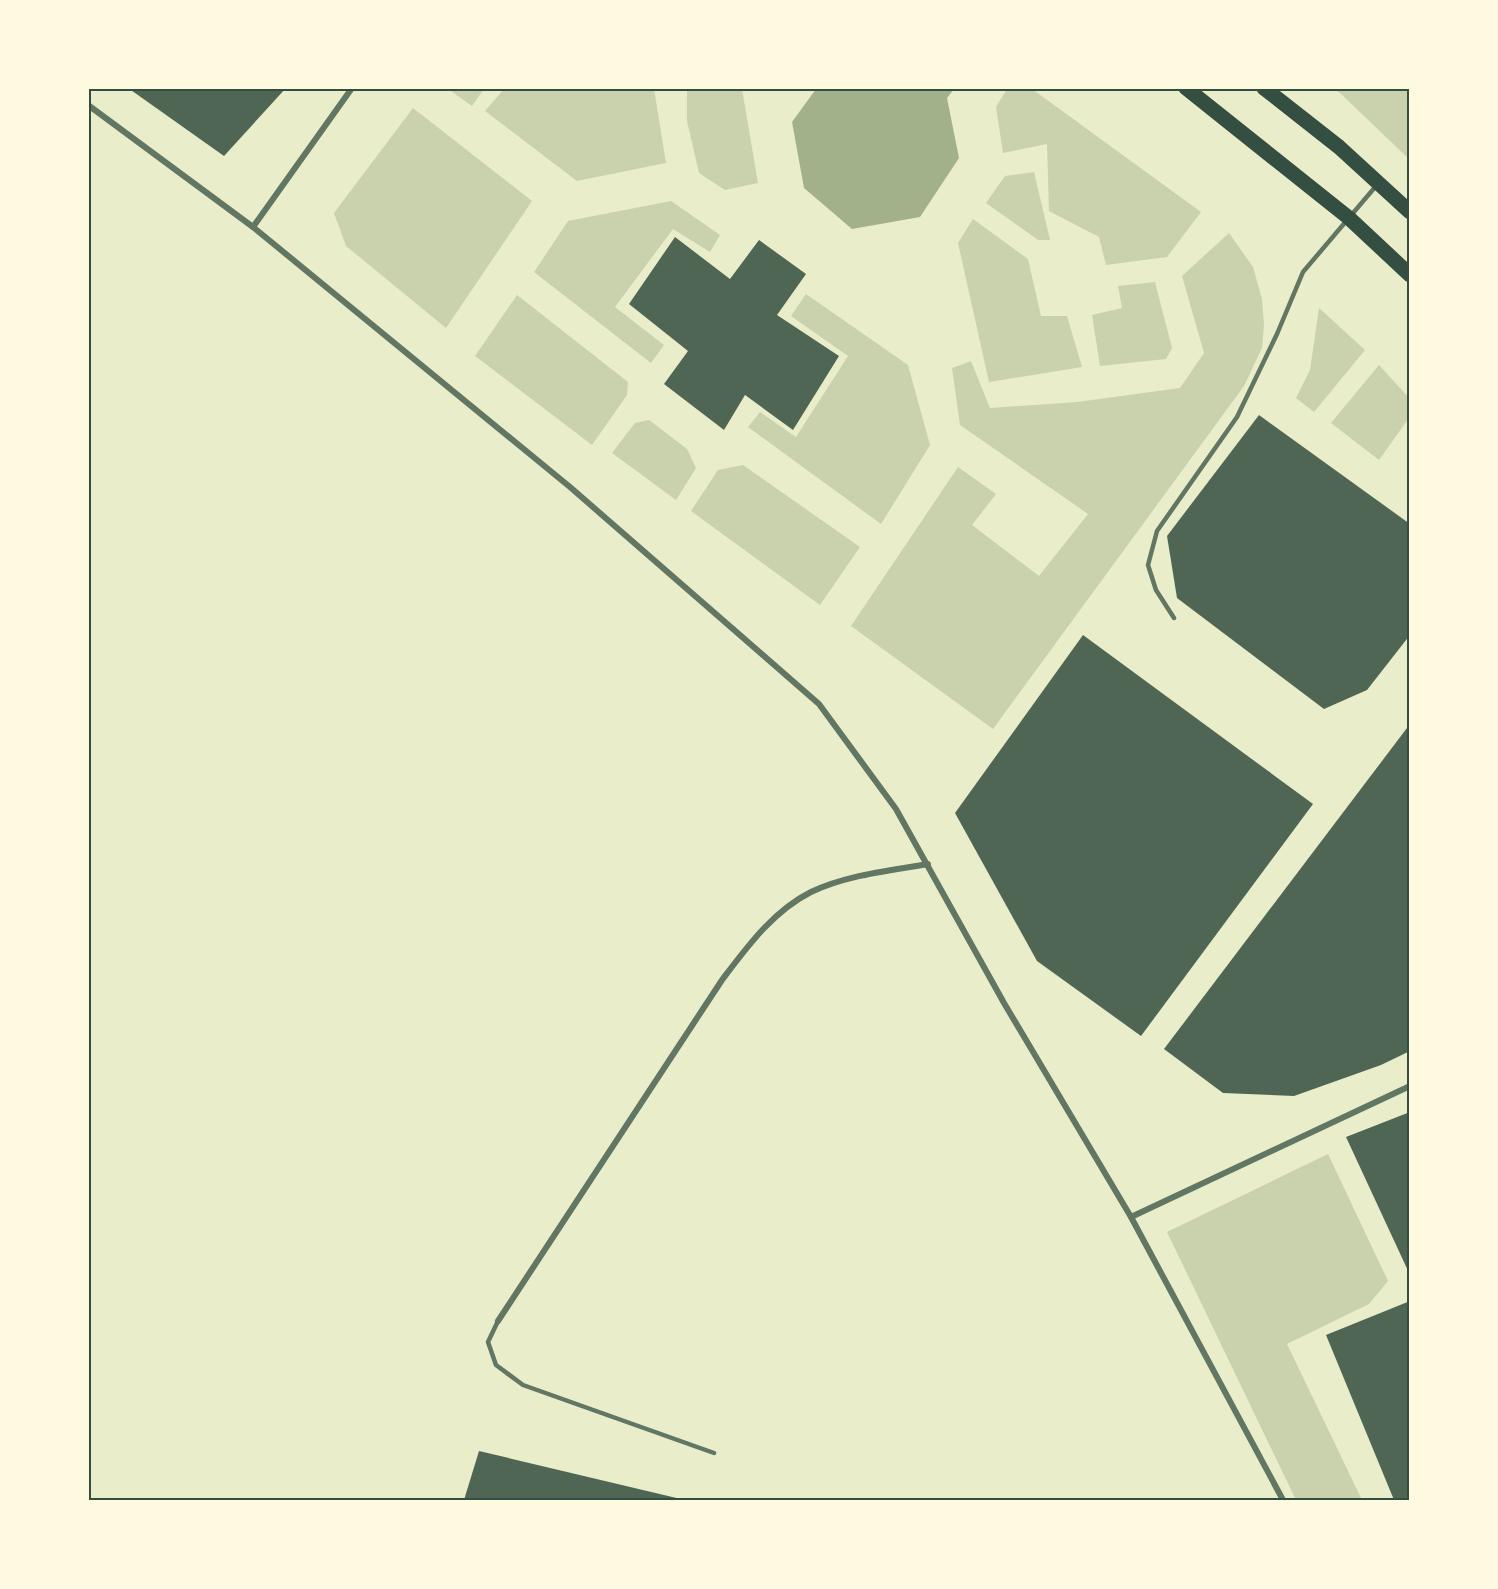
<svg xmlns="http://www.w3.org/2000/svg" width="1498" height="1589" font-family="'Alegreya Sans',sans-serif">
  <rect width="100%" height="100%" fill="#e9edc9"/>
  <g fill="#cad2ad">
    <path d="M 448,89 L 484,89 L 472,106 Z"/>
    <path d="M 504,89 L 654,89 L 666,163 L 577,181 L 485,111 Z"/>
    <path d="M 687,89 L 742,89 L 758,183 L 725,190 L 699,173 L 687,121 Z"/>
    <path d="M 1007,89 L 1032,89 L 1201,212 L 1167,257 L 1106,265 L 1099,237 L 1049,211 L 1047,144 L 1003,153 L 996,107 Z"/>
    <path d="M 1334,89 L 1409,89 L 1409,159 L 1340,93 Z"/>
    <path d="M 413,108 L 532,201 L 446,328 L 346,246 L 334,213 Z"/>
    <path d="M 1034,172 L 1050,240 L 1038,240 L 986,203 L 1005,176 Z"/>
    <path d="M 671,201 L 720,235 L 710,252 L 673,229 L 615,307 L 664,345 L 651,363 L 534,272 L 568,221 Z"/>
    <path d="M 973,219 L 1028,259 L 1041,316 L 1067,316 L 1082,367 L 989,382 L 958,243 Z"/>
    <path d="M 1229,233 L 1253,267 L 1262,299 L 1264,325 L 1262,348 L 1244,386 L 993,729 L 851,626 L 958,467 L 996,494 L 972,525 L 1039,576 L 1088,514 L 960,425 L 952,368 L 971,361 L 990,408 L 1077,402 L 1180,388 L 1204,353 L 1182,276 Z"/>
    <path d="M 1155,282 L 1172,348 L 1166,359 L 1100,366 L 1092,315 L 1122,308 L 1118,286 Z"/>
    <path d="M 806,294 L 908,365 L 930,445 L 881,524 L 748,427 L 760,412 L 796,437 L 848,356 L 791,316 Z"/>
    <path d="M 517,295 L 628,382 L 627,395 L 592,445 L 475,356 Z"/>
    <path d="M 1319,308 L 1365,350 L 1314,412 L 1296,398 L 1310,370 Z"/>
    <path d="M 1379,365 L 1410,399 L 1409,418 L 1379,460 L 1331,423 Z"/>
    <path d="M 649,420 L 687,449 L 696,468 L 676,500 L 612,453 L 635,423 Z"/>
    <path d="M 743,465 L 860,547 L 820,605 L 691,511 L 718,470 Z"/>
    <path d="M 1328,1154 L 1388,1281 L 1369,1304 L 1287,1344 L 1362,1500 L 1296,1500 L 1167,1232 Z"/>
  </g>
  <path fill="#a3b18a" d="M 816,89 L 954,89 L 947,98 L 959,158 L 920,217 L 852,229 L 804,188 L 792,122 Z"/>
  <g fill="#4f6655">
    <path d="M 128,88 L 286,88 L 224,156 Z"/>
    <path d="M 675,237 L 730,279 L 759,240 L 806,274 L 777,315 L 839,356 L 793,430 L 745,395 L 724,430 L 664,384 L 688,351 L 629,304 Z"/>
    <path d="M 1259,415 L 1410,524 L 1410,635 L 1367,690 L 1324,709 L 1177,598 L 1167,536 Z"/>
    <path d="M 1083,635 L 1313,804 L 1141,1036 L 1037,961 L 955,813 Z"/>
    <path d="M 1410,724 L 1410,1051 L 1381,1065 L 1294,1096 L 1223,1093 L 1164,1049 Z"/>
    <path d="M 1410,1112 L 1410,1275 L 1346,1137 Z"/>
    <path d="M 1410,1301 L 1410,1500 L 1394,1500 L 1326,1335 Z"/>
    <path d="M 479,1451 L 685,1500 L 464,1500 Z"/>
  </g>
  <g fill="none" stroke-linecap="round" stroke-linejoin="round">
    <g stroke="#617663" stroke-width="4.5">
      <path d="M 1174,618 L 1156,590 L 1148,565 L 1157,531 L 1237,417 L 1277,334 L 1303,272 L 1376,186"/>
      <path d="M 498,1321 L 488,1342 L 496,1365 L 523,1385 L 714,1453"/>
    </g>
    <g stroke="#617663" stroke-width="6">
      <path d="M 88,105 L 253,227 L 570,487 L 819,704 L 896,809 L 1004,1003 L 1131,1217 L 1283,1500"/>
      <path d="M 253,227 L 352,88"/>
      <path d="M 1131,1217 L 1410,1086"/>
      <path d="M 498,1321 L 722,980 C 747,947 773,911 811,892 C 846,875 889,871 928,864"/>
    </g>
    <g stroke="#344e41" stroke-width="15">
      <path d="M 1186,88 L 1349,218 L 1410,275"/>
      <path d="M 1264,88 L 1339,147 L 1410,212"/>
    </g>
  </g>
  <rect width="1498" height="1589" fill="none" stroke="#fefae0" stroke-width="180"/>
  <rect x="90" y="90" width="1318" height="1409" fill="none" stroke="#344e41" stroke-width="2"/>
</svg>
